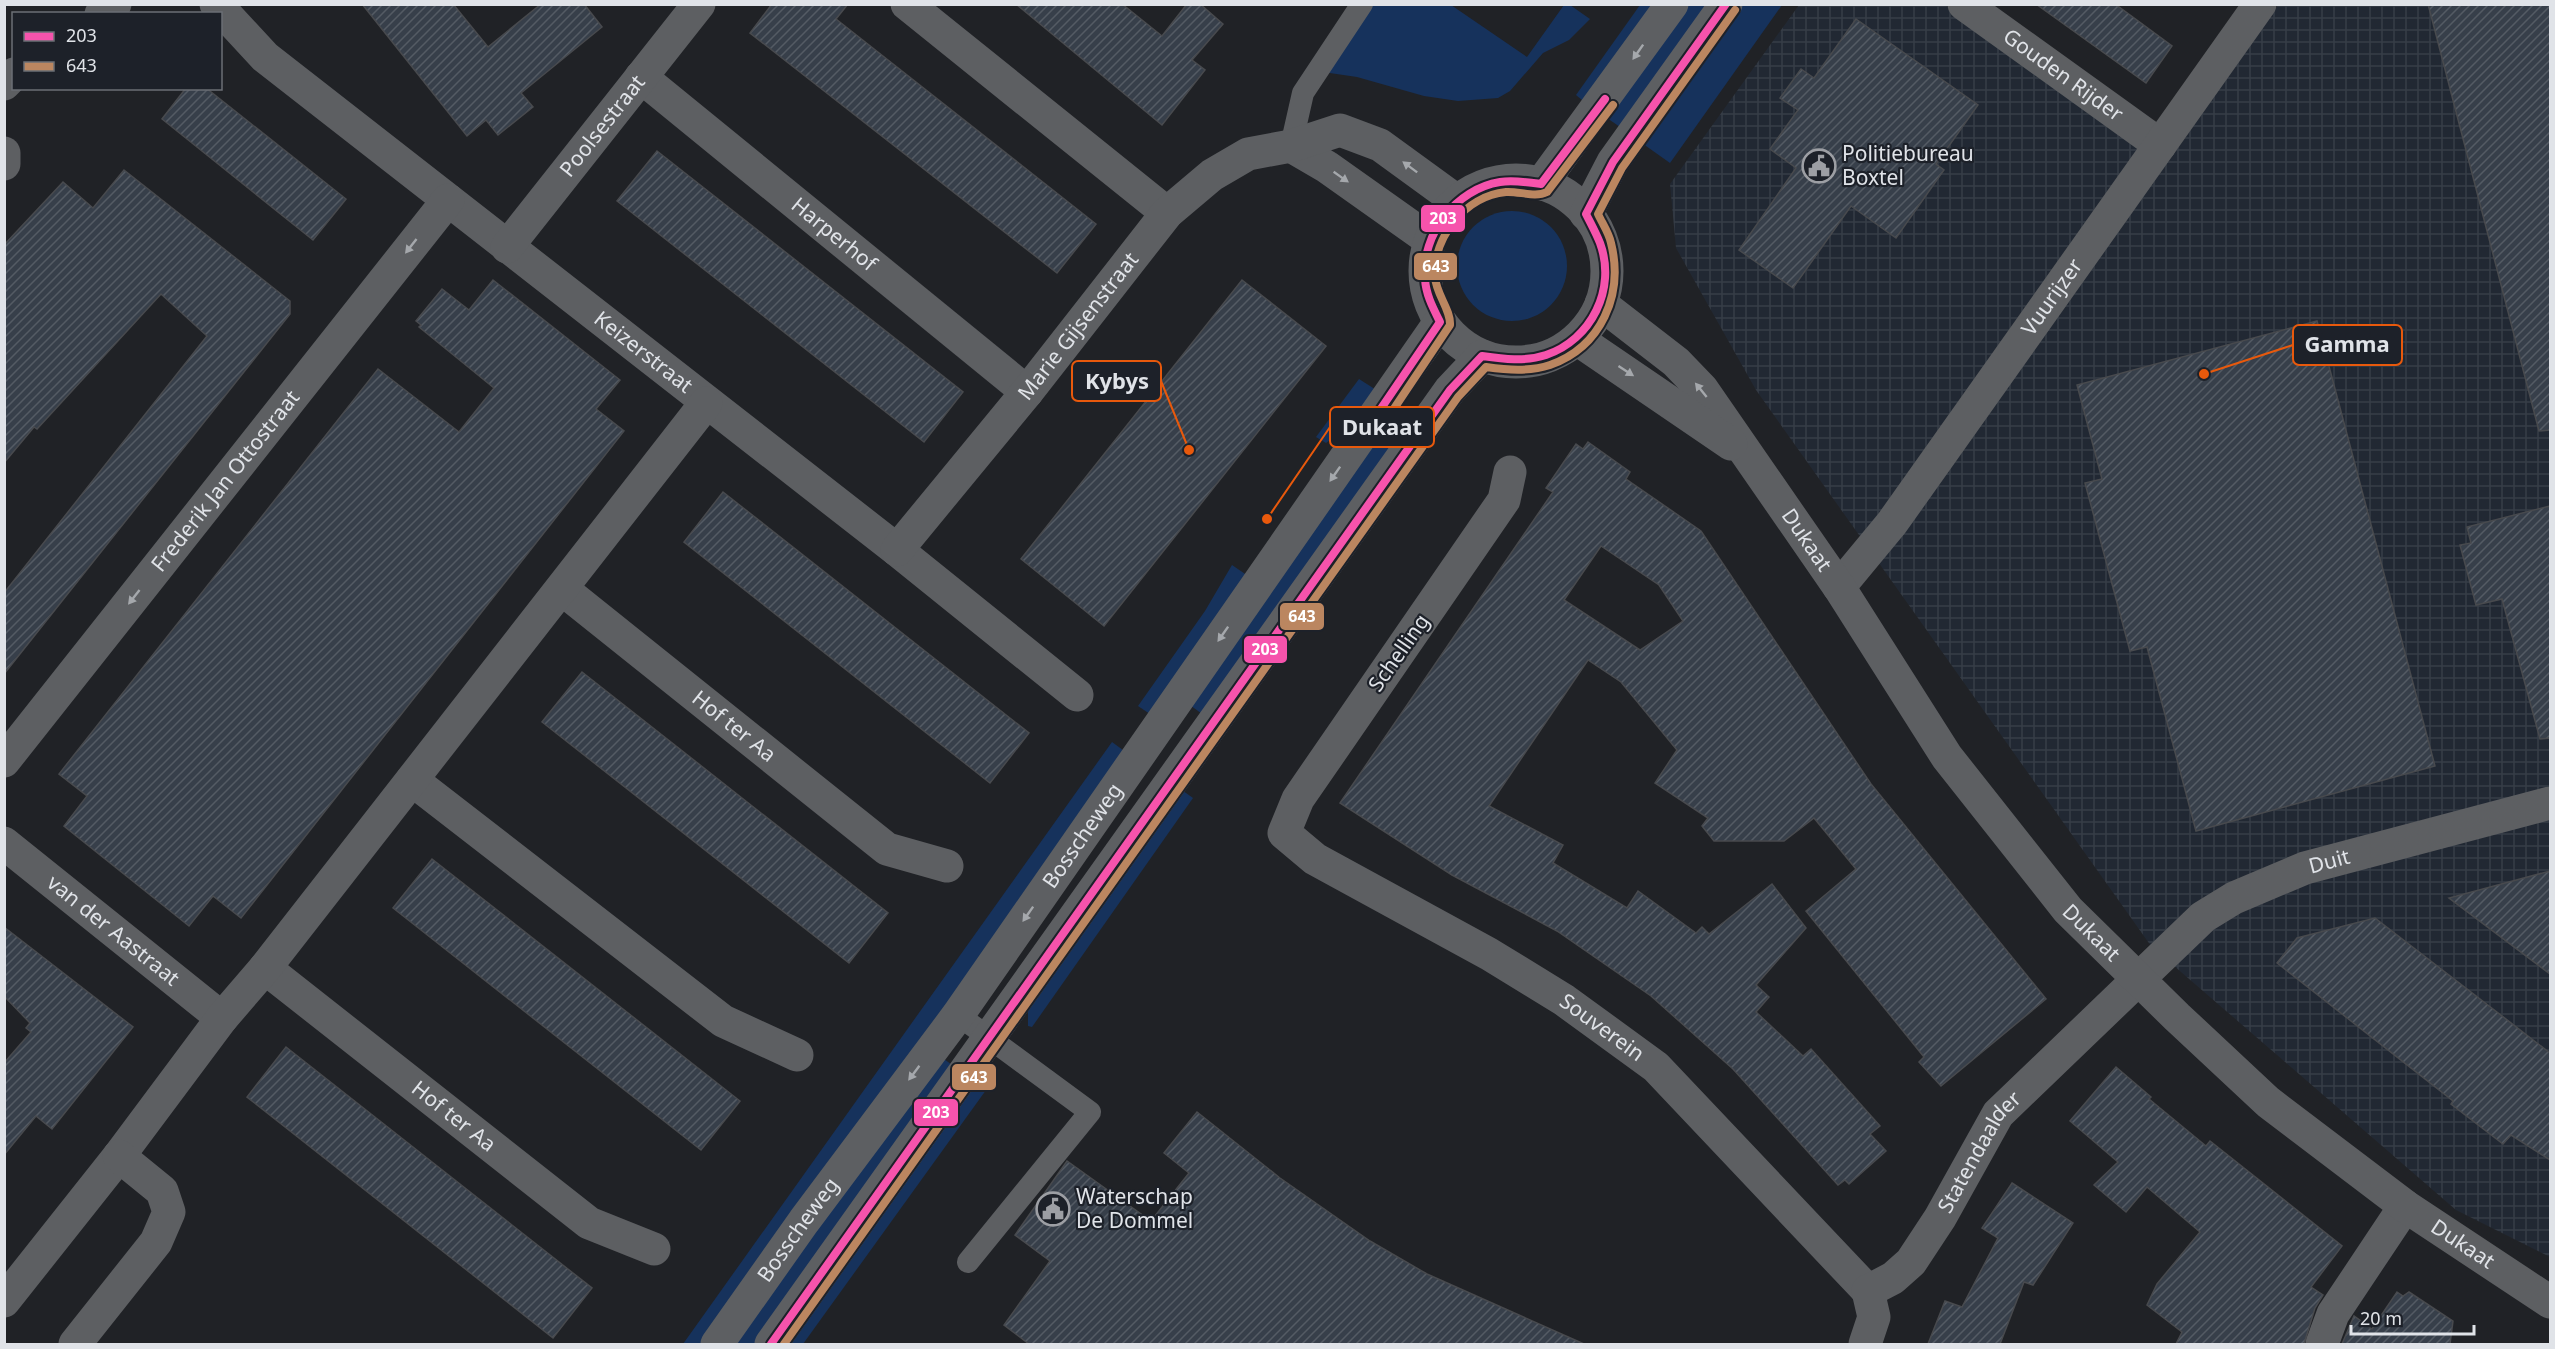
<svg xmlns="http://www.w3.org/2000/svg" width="2555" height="1349" font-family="'Noto Sans',sans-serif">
  <defs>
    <pattern id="industrial-grid" width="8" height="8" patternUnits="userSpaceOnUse" patternTransform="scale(1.5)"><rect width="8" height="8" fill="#212833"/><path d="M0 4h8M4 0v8" fill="none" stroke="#363d47"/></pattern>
    <pattern id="building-hatch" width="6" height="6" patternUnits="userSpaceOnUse" patternTransform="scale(1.5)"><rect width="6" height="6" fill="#373f4a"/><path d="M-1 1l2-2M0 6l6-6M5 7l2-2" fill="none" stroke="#545b64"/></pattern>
  </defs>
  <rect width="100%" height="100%" fill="#202226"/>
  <path fill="url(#industrial-grid)" d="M 1799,5 L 1945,5 L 2168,162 L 2278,5 L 2550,5 L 2550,1257 L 2456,1210 L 2151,946 L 1756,390 L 1676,248 L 1670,184 Z"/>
  <g fill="#16325c">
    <path d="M 1371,5 L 1451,5 L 1527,57 L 1564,5 L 1570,5 L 1590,19 L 1569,40 L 1543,53 L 1510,91 L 1498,98 L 1458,101 L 1424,96 L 1357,77 L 1323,72 Z"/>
    <path d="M 1640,5 L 1659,5 L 1588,105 L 1576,95 Z"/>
    <path d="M 1683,5 L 1712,5 L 1623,129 L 1604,116 Z"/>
    <path d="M 1736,5 L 1782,5 L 1670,163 L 1639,141 Z"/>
    <circle cx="1512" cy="266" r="55"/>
    <path d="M 1359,379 L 1381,393 L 1373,407 L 1326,443 L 1316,437 Z"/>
    <path d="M 1380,431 L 1399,442 L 1205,716 L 1187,703 Z"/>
    <path d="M 1232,565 L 1251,578 L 1153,716 L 1138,706 L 1205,611 Z"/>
    <path d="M 1112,742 L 1127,753 L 703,1344 L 683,1344 Z"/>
    <path d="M 1179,788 L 1193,798 L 1032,1027 L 1028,1026 L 1028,1008 Z"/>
    <path d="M 937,1054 L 955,1067 L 756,1344 L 728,1344 Z"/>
    <path d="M 990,1077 L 994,1079 L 803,1344 L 780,1344 L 973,1082 Z"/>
  </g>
  <g fill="url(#building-hatch)" stroke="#484a4e" stroke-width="1.5" fill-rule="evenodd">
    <path d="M 362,4 L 453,4 L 488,47 L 541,4 L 584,4 L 602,27 L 521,93 L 533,107 L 498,135 L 486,120 L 467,136 Z"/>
    <path d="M 772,4 L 848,4 L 836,19 L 1096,224 L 1057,273 L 750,33 Z"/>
    <path d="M 1016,4 L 1122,4 L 1162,36 L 1187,4 L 1200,4 L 1223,24 L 1192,60 L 1205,70 L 1162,125 Z"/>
    <path d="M 2036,4 L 2115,4 L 2172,46 L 2146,83 Z"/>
    <path d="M 2428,4 L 2550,4 L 2550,430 L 2539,431 Z"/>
    <path d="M 1856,19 L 1978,105 L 1936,164 L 1944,170 L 1896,238 L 1851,206 L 1793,288 L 1739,250 L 1796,168 L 1770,149 L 1798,110 L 1780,98 L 1801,69 L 1814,78 Z"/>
    <path d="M 186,88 L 206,88 L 346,199 L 313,240 L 162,119 Z"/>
    <path d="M 657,151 L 963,392 L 924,442 L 617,201 Z"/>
    <path d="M 124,170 L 290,301 L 290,314 L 4,674 L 4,593 L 207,336 L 161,294 L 37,429 L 34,427 L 4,463 L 4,245 L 63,182 L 93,208 Z"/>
    <path d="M 493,280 L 620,380 L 596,409 L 624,431 L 241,918 L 213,896 L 189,926 L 64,826 L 87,796 L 59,774 L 378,369 L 459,432 L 494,388 L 419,327 L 421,325 L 416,321 L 442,289 L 469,310 Z"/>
    <path d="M 1242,280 L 1326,346 L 1104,626 L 1021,559 Z"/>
    <path d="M 2317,321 L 2435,766 L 2196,831 L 2147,647 L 2130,651 L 2085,483 L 2102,479 L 2077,385 Z"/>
    <path d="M 1588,442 L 1630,472 L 1626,479 L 1701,531 L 1871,784 L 2046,999 L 1941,1086 L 1919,1062 L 1924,1057 L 1806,911 L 1856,869 L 1814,818 L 1784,841 L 1714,841 L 1702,826 L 1708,818 L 1655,783 L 1677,750 L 1621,682 L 1588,660 L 1489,806 L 1563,845 L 1553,863 L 1627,908 L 1638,891 L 1696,933 L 1702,927 L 1709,934 L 1772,884 L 1806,928 L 1756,985 L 1769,997 L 1756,1012 L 1803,1056 L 1811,1049 L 1880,1126 L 1870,1134 L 1886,1151 L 1849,1184 L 1845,1180 L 1838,1185 L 1733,1069 L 1651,996 L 1557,931 L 1452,875 L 1340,803 L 1553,492 L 1546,488 L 1576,444 L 1583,449 ZM 1601,546 L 1659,585 L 1683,621 L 1640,650 L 1564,600 Z"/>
    <path d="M 723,492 L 1029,733 L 990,783 L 684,542 Z"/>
    <path d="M 2550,506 L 2550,738 L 2540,739 L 2502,599 L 2476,605 L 2460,545 L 2471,543 L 2467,527 Z"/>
    <path d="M 582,672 L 888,913 L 849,963 L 542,722 Z"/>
    <path d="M 432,859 L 740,1101 L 701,1150 L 393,908 Z"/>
    <path d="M 2550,871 L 2550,974 L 2449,898 Z"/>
    <path d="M 2375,918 L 2550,1053 L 2550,1160 L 2511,1135 L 2503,1144 L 2451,1104 L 2453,1101 L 2277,963 L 2297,938 Z"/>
    <path d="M 4,927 L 133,1027 L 52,1129 L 36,1116 L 4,1155 L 4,1063 L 31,1032 L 26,1028 L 30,1023 L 4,996 Z"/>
    <path d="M 286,1047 L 592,1288 L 553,1338 L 247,1097 Z"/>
    <path d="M 2116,1067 L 2151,1097 L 2149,1099 L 2206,1146 L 2210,1141 L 2342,1246 L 2311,1287 L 2323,1295 L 2315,1308 L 2304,1344 L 2176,1344 L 2182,1332 L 2147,1305 L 2157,1284 L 2200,1232 L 2147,1187 L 2126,1212 L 2094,1185 L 2118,1162 L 2070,1121 Z"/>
    <path d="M 1197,1112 L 1280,1178 L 1370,1241 L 1427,1274 L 1584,1344 L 1029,1344 L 1004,1325 L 1050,1261 L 1015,1235 L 1067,1161 L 1151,1221 L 1189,1173 L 1164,1153 Z"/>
    <path d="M 2012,1183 L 2073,1223 L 2033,1285 L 2024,1282 L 2000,1344 L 1928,1344 L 1945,1301 L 1962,1307 L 1998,1238 L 1982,1228 Z"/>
    <path d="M 2397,1292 L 2403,1296 L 2409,1292 L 2453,1321 L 2450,1344 L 2342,1344 L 2354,1316 L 2372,1329 Z"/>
  </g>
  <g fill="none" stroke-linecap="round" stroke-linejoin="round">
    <g stroke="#5d5f62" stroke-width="22">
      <path d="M 1291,146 L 1303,93 L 1362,4"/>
      <path d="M 958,1015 L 1090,1112 L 968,1262"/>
    </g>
    <g stroke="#5d5f62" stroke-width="33">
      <path id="s1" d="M 216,4 L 265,57 L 897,550 L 1077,695"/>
      <path d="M 907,4 L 1167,213"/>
      <path id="s2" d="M 1964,4 L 2160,145"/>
      <path d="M 101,14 L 115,4"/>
      <path id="s3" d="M 641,77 L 1027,392"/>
      <path d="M 4,84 L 14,74"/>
      <path d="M 1291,146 L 1327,167 L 1430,240"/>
      <path d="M 4,153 L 4,164"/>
      <path id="s4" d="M 507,247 L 699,4"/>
      <path id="s5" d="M 1510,472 L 1504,500 L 1298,799 L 1284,833 L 1315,859 L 1489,954 L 1564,1000 L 1656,1067 L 1868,1291"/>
      <path id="s6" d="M 897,550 L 1027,392 L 1167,213 L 1212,175 L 1248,154 L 1291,146 L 1340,130 L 1380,145 L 1457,201"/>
      <path id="s7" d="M 1839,587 L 1892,523 L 2260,4"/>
      <path id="s8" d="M 562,589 L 887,849 L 947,866"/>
      <path id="s9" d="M 4,761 L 448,200"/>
      <path d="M 412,780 L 723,1021 L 797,1055"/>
      <path id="s10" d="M 4,843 L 222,1018"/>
      <path id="s11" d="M 265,968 L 589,1223 L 654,1249"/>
      <path d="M 4,1301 L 119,1156 L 222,1018 L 265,968 L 706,403"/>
      <path d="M 75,1344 L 156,1242 L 169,1212 L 162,1191 L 119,1156"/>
      <path id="s12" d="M 1865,1344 L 1874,1317 L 1868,1291 L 1893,1278 L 1911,1262 L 1940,1218 L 1998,1114 L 2203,917 L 2234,898 L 2305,868 L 2550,803"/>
      <path d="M 2322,1344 L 2333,1314 L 2405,1206"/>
    </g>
    <g stroke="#5d5f62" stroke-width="33">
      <circle cx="1516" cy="271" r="91"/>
      <path d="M 1541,184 L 1672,4"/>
      <path d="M 1586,214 L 1613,162 L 1726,4"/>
      <path id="s13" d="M 1601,304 L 1676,362 L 1702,389 L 1839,587 L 1947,757 L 2068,910 L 2177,1017 L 2268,1102 L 2405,1206 L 2550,1302"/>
      <path d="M 1577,339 L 1731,444"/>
      <path id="s14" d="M 717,1344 L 804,1221 L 958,1015 L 1440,322"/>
      <path d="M 771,1344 L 1450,390 L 1482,356"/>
    </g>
    <defs>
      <g id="bus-1">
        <path d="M 1380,410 L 1440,322 C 1433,308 1426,295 1425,279 C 1421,234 1456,189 1500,182 C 1514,180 1527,182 1541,184 L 1605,99"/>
        <path d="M 771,1344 L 1450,390 L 1482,356 C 1503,359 1525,362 1546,355 C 1591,340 1617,289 1600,243 C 1596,233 1591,224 1586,214 L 1613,162 L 1726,4"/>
      </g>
      <g id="bus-2">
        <path d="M 1389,416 L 1450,325 C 1451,310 1436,294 1435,277 C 1433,237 1465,196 1506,192 C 1519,191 1535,198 1547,192 L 1613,105"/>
        <path d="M 784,1344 L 1458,397 L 1486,367 C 1507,370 1529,372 1550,365 C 1601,347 1624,295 1611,243 C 1609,233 1602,223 1598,214 L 1622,168 L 1735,10"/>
      </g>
    </defs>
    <use href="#bus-1" stroke="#1d2129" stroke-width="12"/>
    <use href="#bus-2" stroke="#1d2129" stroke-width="12"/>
    <use href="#bus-1" stroke="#f653ac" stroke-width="8"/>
    <use href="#bus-2" stroke="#bb8660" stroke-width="8"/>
  </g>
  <defs><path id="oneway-solid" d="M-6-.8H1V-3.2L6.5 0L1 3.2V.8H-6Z" transform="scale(1.5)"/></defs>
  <g fill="#a5a8ac">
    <use href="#oneway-solid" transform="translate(1638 52) rotate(125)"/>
    <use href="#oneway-solid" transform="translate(1410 167) rotate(-143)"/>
    <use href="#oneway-solid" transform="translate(1341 177) rotate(35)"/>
    <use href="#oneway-solid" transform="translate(411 246) rotate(128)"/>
    <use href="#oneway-solid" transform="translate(1626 371) rotate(33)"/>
    <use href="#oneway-solid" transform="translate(1701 390) rotate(-129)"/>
    <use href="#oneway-solid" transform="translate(1335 474) rotate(125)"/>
    <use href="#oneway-solid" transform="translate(134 597) rotate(128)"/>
    <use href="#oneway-solid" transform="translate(1223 634) rotate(125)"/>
    <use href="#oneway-solid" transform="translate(1028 914) rotate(125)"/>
    <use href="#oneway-solid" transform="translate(914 1073) rotate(127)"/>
  </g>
  <defs>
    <symbol id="civic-ring" viewBox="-11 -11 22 22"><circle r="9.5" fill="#1d2129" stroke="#9d9fa4" stroke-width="1.5"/><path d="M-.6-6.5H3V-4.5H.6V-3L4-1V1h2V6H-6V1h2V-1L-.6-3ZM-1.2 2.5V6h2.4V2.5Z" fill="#9d9fa4"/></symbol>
  </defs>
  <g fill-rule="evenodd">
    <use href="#civic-ring" x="1800" y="147" width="38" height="38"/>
    <use href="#civic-ring" x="1034" y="1190" width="38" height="38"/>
  </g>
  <g text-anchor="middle" stroke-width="4.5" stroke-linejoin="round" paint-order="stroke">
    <g font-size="21" fill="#e0e3e8" stroke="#1d2129">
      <text dy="7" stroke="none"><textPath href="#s2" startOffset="122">Gouden Rijder</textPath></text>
      <text dy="7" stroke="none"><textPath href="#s4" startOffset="154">Poolsestraat</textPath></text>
      <text dy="7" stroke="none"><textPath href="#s3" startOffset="249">Harperhof</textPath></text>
      <text dy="7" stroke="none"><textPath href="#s7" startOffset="360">Vuurijzer</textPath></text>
      <text dy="7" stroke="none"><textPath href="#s6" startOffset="288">Marie Gijsenstraat</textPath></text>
      <text dy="7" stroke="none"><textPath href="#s1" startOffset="552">Keizerstraat</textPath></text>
      <text dy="7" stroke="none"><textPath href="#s9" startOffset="357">Frederik Jan Ottostraat</textPath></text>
      <text dy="7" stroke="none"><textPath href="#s13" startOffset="316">Dukaat</textPath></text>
      <text transform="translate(1399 653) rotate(-55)" y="7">Schelling</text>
      <text dy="7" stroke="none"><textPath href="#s8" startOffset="220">Hof ter Aa</textPath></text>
      <text dy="7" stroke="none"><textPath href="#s14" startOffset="626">Bosscheweg</textPath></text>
      <text dy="7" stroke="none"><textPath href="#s12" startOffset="702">Duit</textPath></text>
      <text dy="7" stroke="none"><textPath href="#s10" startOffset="140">van der Aastraat</textPath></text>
      <text dy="7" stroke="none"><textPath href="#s13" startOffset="802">Dukaat</textPath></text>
      <text dy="7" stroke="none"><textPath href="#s5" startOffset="802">Souverein</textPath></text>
      <text dy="7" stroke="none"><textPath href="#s11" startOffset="240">Hof ter Aa</textPath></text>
      <text dy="7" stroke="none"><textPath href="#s12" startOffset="237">Statendaalder</textPath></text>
      <text dy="7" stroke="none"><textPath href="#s14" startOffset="140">Bosscheweg</textPath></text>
      <text dy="7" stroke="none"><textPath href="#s13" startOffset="1288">Dukaat</textPath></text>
    </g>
    <g font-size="21" fill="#e0e3e8" stroke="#1d2129" text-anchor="start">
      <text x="1842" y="161">Politiebureau<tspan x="1842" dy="24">Boxtel</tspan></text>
      <text x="1076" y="1204">Waterschap<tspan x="1076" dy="24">De Dommel</tspan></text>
    </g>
  </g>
  <path fill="none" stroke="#e8590c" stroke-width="2" d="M2204 374L2293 345M1189 450L1161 381M1267 519L1330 427"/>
  <g fill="#e8590c" stroke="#1d2129" stroke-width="2">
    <circle cx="2204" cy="374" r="6"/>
    <circle cx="1189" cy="450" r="6"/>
    <circle cx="1267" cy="519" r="6"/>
  </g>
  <g fill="#1d2129" stroke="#e8590c" stroke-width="2">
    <rect x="2293" y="325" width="109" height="40" rx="6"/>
    <rect x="1072" y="361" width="89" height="40" rx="6"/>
    <rect x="1330" y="407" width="104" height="40" rx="6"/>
  </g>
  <g font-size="22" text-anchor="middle" font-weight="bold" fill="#e0e3e8">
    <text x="2347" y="352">Gamma</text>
    <text x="1117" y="389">Kybys</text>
    <text x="1382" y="435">Dukaat</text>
  </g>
  <g stroke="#1d2129" stroke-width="2">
    <rect x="1420" y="204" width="46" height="29" rx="6" fill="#f653ac"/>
    <rect x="1413" y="252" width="45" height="29" rx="6" fill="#bb8660"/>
    <rect x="1279" y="602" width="46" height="29" rx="6" fill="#bb8660"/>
    <rect x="1243" y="635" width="45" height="29" rx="6" fill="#f653ac"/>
    <rect x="951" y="1063" width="46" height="28" rx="6" fill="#bb8660"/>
    <rect x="913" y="1098" width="46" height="29" rx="6" fill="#f653ac"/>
  </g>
  <g font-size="16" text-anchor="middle" font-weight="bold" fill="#fff">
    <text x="1443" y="224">203</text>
    <text x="1436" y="272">643</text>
    <text x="1302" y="622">643</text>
    <text x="1265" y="655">203</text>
    <text x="974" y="1083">643</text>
    <text x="936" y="1118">203</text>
  </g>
  <rect width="2555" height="1349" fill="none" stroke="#e0e3e8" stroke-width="12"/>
  <rect x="12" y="12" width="210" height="78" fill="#1d2129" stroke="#6b6f75" stroke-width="1.5"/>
  <rect x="24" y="32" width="30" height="9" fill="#f653ac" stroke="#6b6f75" stroke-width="1.5"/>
  <text x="66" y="42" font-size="18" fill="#e0e3e8">203</text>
  <rect x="24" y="62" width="30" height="9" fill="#bb8660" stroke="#6b6f75" stroke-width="1.5"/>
  <text x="66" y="72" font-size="18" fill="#e0e3e8">643</text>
  <path d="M2351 1325v9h123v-9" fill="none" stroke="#e0e3e8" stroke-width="3"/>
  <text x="2360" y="1325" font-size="18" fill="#e0e3e8" stroke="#1d2129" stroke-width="4.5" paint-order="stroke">20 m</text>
</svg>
